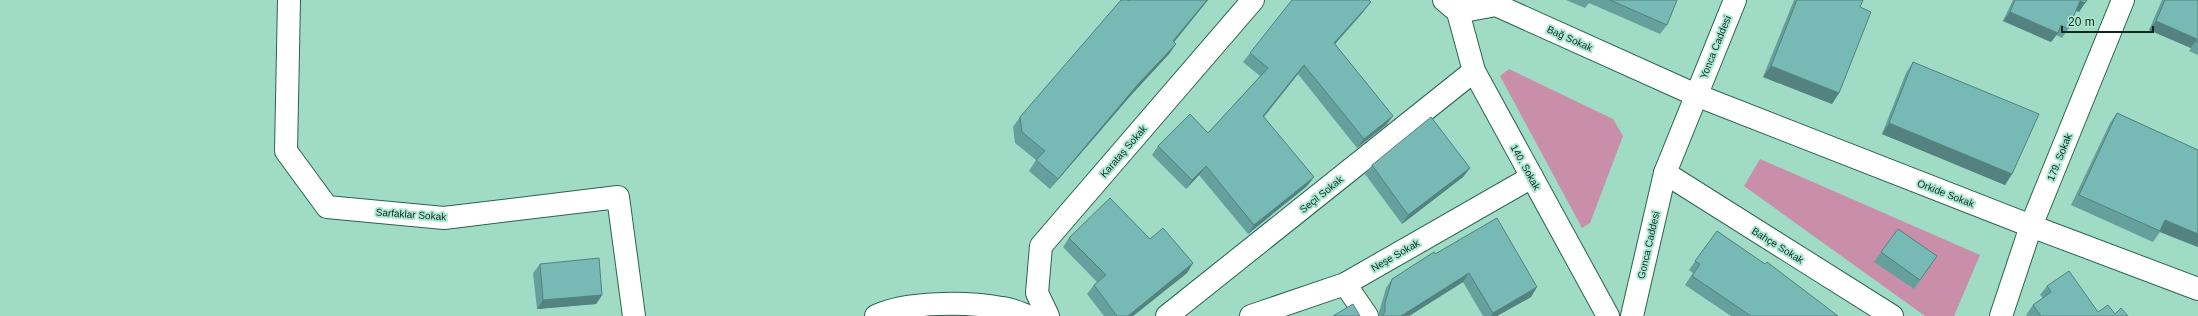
<svg xmlns="http://www.w3.org/2000/svg" width="2198" height="316" font-family="Helvetica,sans-serif">
  <rect width="100%" height="100%" fill="#9fdbc5"/>
  <g fill="#c98faa">
    <path d="M 1509,69 L 1613,119 L 1623,136 L 1590,223 L 1582,228 L 1500,76 Z"/>
    <path d="M 1760,159 L 1980,255 L 1954,316 L 1925,316 L 1744,186 Z"/>
  </g>
  <g fill="none" stroke-linecap="round" stroke-linejoin="round">
    <defs>
      <g id="street">
        <path d="M 289,0 L 286,151 L 327,207 L 444,218 L 618,197 L 634,316"/>
        <path d="M 1444,0 L 1458,12 L 1496,5 L 1696,95 L 2031,226 L 2198,289"/>
        <path d="M 1458,12 L 1474,71 L 1608,316"/>
        <path d="M 1665,173 L 1892,316"/>
        <path d="M 1345,284 L 1367,316"/>
        <path d="M 876,316 C 906,301 968,302 1002,308 C 1011,309 1020,313 1028,316"/>
        <path d="M 1048,316 L 1037,293 L 1041,246 L 1253,0"/>
        <path d="M 1167,316 L 1474,71"/>
        <path d="M 1251,316 L 1345,284 L 1532,177"/>
        <path d="M 1632,316 L 1665,173 L 1735,0"/>
        <path d="M 2001,316 L 2031,226 L 2123,0"/>
      </g>
    </defs>
    <use href="#street" stroke="#296451" stroke-width="24"/>
    <use href="#street" stroke="#fff" stroke-width="22"/>
  </g>
  <g fill="#66a09c">
    <path d="M 1130,0 L 1208,0 L 1174,42 L 1176,44 L 1169,54 L 1132,94 L 1050,189 L 1029,171 L 1036,160 L 1015,143 L 1013,127 L 1020,117 Z"/>
    <path d="M 1566,0 L 1677,0 L 1667,25 L 1660,34 L 1589,3 L 1585,8 Z"/>
    <path d="M 1794,0 L 1863,0 L 1860,7 L 1839,93 L 1832,104 L 1763,77 Z"/>
    <path d="M 2013,0 L 2087,0 L 2079,12 L 2076,11 L 2068,29 L 2062,38 L 2056,35 L 2051,42 L 2003,21 Z"/>
    <path d="M 2162,0 L 2198,0 L 2198,55 L 2189,51 L 2191,48 L 2149,30 Z"/>
    <path d="M 1364,11 L 1335,44 L 1393,116 L 1386,125 L 1357,148 L 1298,74 L 1264,117 L 1314,177 L 1307,186 L 1248,234 L 1199,175 L 1186,189 L 1152,155 L 1158,146 L 1208,133 L 1260,76 L 1243,62 L 1250,53 Z"/>
    <path d="M 1913,62 L 2012,174 L 2005,185 L 1882,134 L 1906,73 Z"/>
    <path d="M 2117,113 L 2198,150 L 2198,247 L 2160,232 L 2153,242 L 2071,205 L 2110,123 Z"/>
    <path d="M 1372,165 L 1470,168 L 1463,177 L 1402,224 L 1365,174 Z"/>
    <path d="M 1898,229 L 1937,256 L 1914,289 L 1874,262 Z"/>
    <path d="M 1717,231 L 1838,316 L 1731,316 L 1685,285 L 1693,273 L 1689,270 Z"/>
    <path d="M 1069,238 L 1150,239 L 1193,263 L 1187,273 L 1133,316 L 1104,316 L 1087,294 L 1094,285 L 1097,282 L 1063,247 Z"/>
    <path d="M 1435,254 L 1531,297 L 1497,316 L 1483,316 L 1463,282 L 1409,316 L 1379,316 L 1379,312 L 1386,288 L 1392,279 Z"/>
    <path d="M 540,264 L 602,295 L 596,304 L 537,309 L 533,273 Z"/>
    <path d="M 2047,286 L 2098,312 L 2115,314 L 2128,316 L 2027,316 L 2026,315 L 2033,305 L 2043,298 L 2040,295 Z"/>
  </g>
  <g fill="#53827f">
    <path d="M 1207,0 L 1208,0 L 1166,52 L 1173,41 Z"/>
    <path d="M 2080,1 L 2085,3 L 2079,12 L 2074,10 Z"/>
    <path d="M 1371,2 L 1364,11 L 1328,52 L 1334,43 Z"/>
    <path d="M 2010,12 L 2058,33 L 2051,42 L 2003,21 Z"/>
    <path d="M 2156,21 L 2197,39 L 2191,48 L 2149,30 Z"/>
    <path d="M 1176,44 L 1169,54 L 1132,94 L 1050,189 L 1058,179 L 1139,83 Z"/>
    <path d="M 1304,65 L 1298,74 L 1257,125 L 1263,116 Z"/>
    <path d="M 1771,66 L 1839,93 L 1832,104 L 1763,77 Z"/>
    <path d="M 1393,116 L 1386,125 L 1357,148 L 1364,139 Z"/>
    <path d="M 1889,123 L 2012,174 L 2005,185 L 1882,134 Z"/>
    <path d="M 1206,166 L 1199,175 L 1186,189 L 1192,180 Z"/>
    <path d="M 1470,168 L 1463,177 L 1402,224 L 1408,215 Z"/>
    <path d="M 1314,177 L 1307,186 L 1248,234 L 1254,225 Z"/>
    <path d="M 2165,220 L 2198,234 L 2198,247 L 2160,232 Z"/>
    <path d="M 1193,263 L 1187,273 L 1133,316 L 1128,316 Z"/>
    <path d="M 1469,273 L 1463,282 L 1409,316 L 1401,316 Z"/>
    <path d="M 1537,287 L 1531,297 L 1497,316 L 1491,316 L 1493,313 Z"/>
    <path d="M 602,295 L 596,304 L 537,309 L 543,300 Z"/>
  </g>
  <g fill="#77bab5" stroke="#53827f">
    <path d="M 1121,0 L 1127,0 L 1129,1 L 1130,0 L 1207,0 L 1173,41 L 1176,44 L 1139,83 L 1058,179 L 1036,160 L 1045,151 L 1022,132 L 1020,117 Z"/>
    <path d="M 1292,0 L 1369,0 L 1371,2 L 1334,43 L 1393,116 L 1364,139 L 1304,65 L 1263,116 L 1314,177 L 1254,225 L 1206,166 L 1192,180 L 1158,146 L 1190,114 L 1208,133 L 1268,68 L 1250,53 Z"/>
    <path d="M 1610,0 L 1677,0 L 1667,25 Z"/>
    <path d="M 1797,0 L 1863,0 L 1860,7 L 1871,12 L 1839,93 L 1771,66 Z"/>
    <path d="M 2015,0 L 2087,0 L 2085,3 L 2080,1 L 2068,29 L 2061,25 L 2058,33 L 2010,12 Z"/>
    <path d="M 2165,0 L 2198,0 L 2198,43 L 2196,42 L 2197,39 L 2156,21 Z"/>
    <path d="M 1913,62 L 2039,114 L 2012,174 L 1889,123 Z"/>
    <path d="M 2117,113 L 2198,150 L 2198,234 L 2165,220 L 2160,231 L 2079,195 Z"/>
    <path d="M 1431,117 L 1470,168 L 1408,215 L 1372,165 Z"/>
    <path d="M 1110,198 L 1150,239 L 1163,228 L 1193,263 L 1128,316 L 1117,316 L 1094,285 L 1106,275 L 1069,238 Z"/>
    <path d="M 1497,218 L 1537,287 L 1493,313 L 1469,273 L 1401,316 L 1382,316 L 1385,312 L 1385,303 L 1392,279 L 1434,252 L 1435,254 Z"/>
    <path d="M 1898,229 L 1937,256 L 1920,280 L 1881,252 Z"/>
    <path d="M 1717,231 L 1765,264 L 1767,262 L 1838,316 L 1751,316 L 1692,276 L 1700,264 L 1695,261 Z"/>
    <path d="M 599,258 L 602,295 L 543,300 L 540,264 Z"/>
    <path d="M 2069,271 L 2098,312 L 2108,305 L 2115,314 L 2121,308 L 2128,316 L 2041,316 L 2033,305 L 2051,292 L 2047,286 Z"/>
    <path d="M 1353,304 L 1360,316 L 1333,316 Z"/>
  </g>
  <g text-anchor="middle" stroke-width="4" stroke-linejoin="round" paint-order="stroke">
    <g font-size="10" fill="#102820" stroke="#ace8d2">
      <text transform="translate(1570 38) rotate(24)" y="4">Bağ Sokak</text>
      <text transform="translate(1715 47) rotate(-68)" y="4">Yonca Caddesi</text>
      <text transform="translate(1123 151) rotate(-49)" y="4">Karataş Sokak</text>
      <text transform="translate(2059 157) rotate(-68)" y="4">179. Sokak</text>
      <text transform="translate(1526 167) rotate(61)" y="4">140. Sokak</text>
      <text transform="translate(1946 193) rotate(21)" y="4">Orkide Sokak</text>
      <text transform="translate(1321 194) rotate(-39)" y="4">Seçil Sokak</text>
      <text transform="translate(411 214) rotate(4)" y="4">Sarfaklar Sokak</text>
      <text transform="translate(1648 245) rotate(-77)" y="4">Gonca Caddesi</text>
      <text transform="translate(1778 245) rotate(32)" y="4">Bahçe Sokak</text>
      <text transform="translate(1395 255) rotate(-30)" y="4">Neşe Sokak</text>
    </g>
  </g>
  <path d="M2062 26v6h91v-6" fill="none" stroke="#102820" stroke-width="2"/>
  <text x="2068" y="26" font-size="12" fill="#102820" stroke="#ace8d2" stroke-width="3" paint-order="stroke">20 m</text>
</svg>
